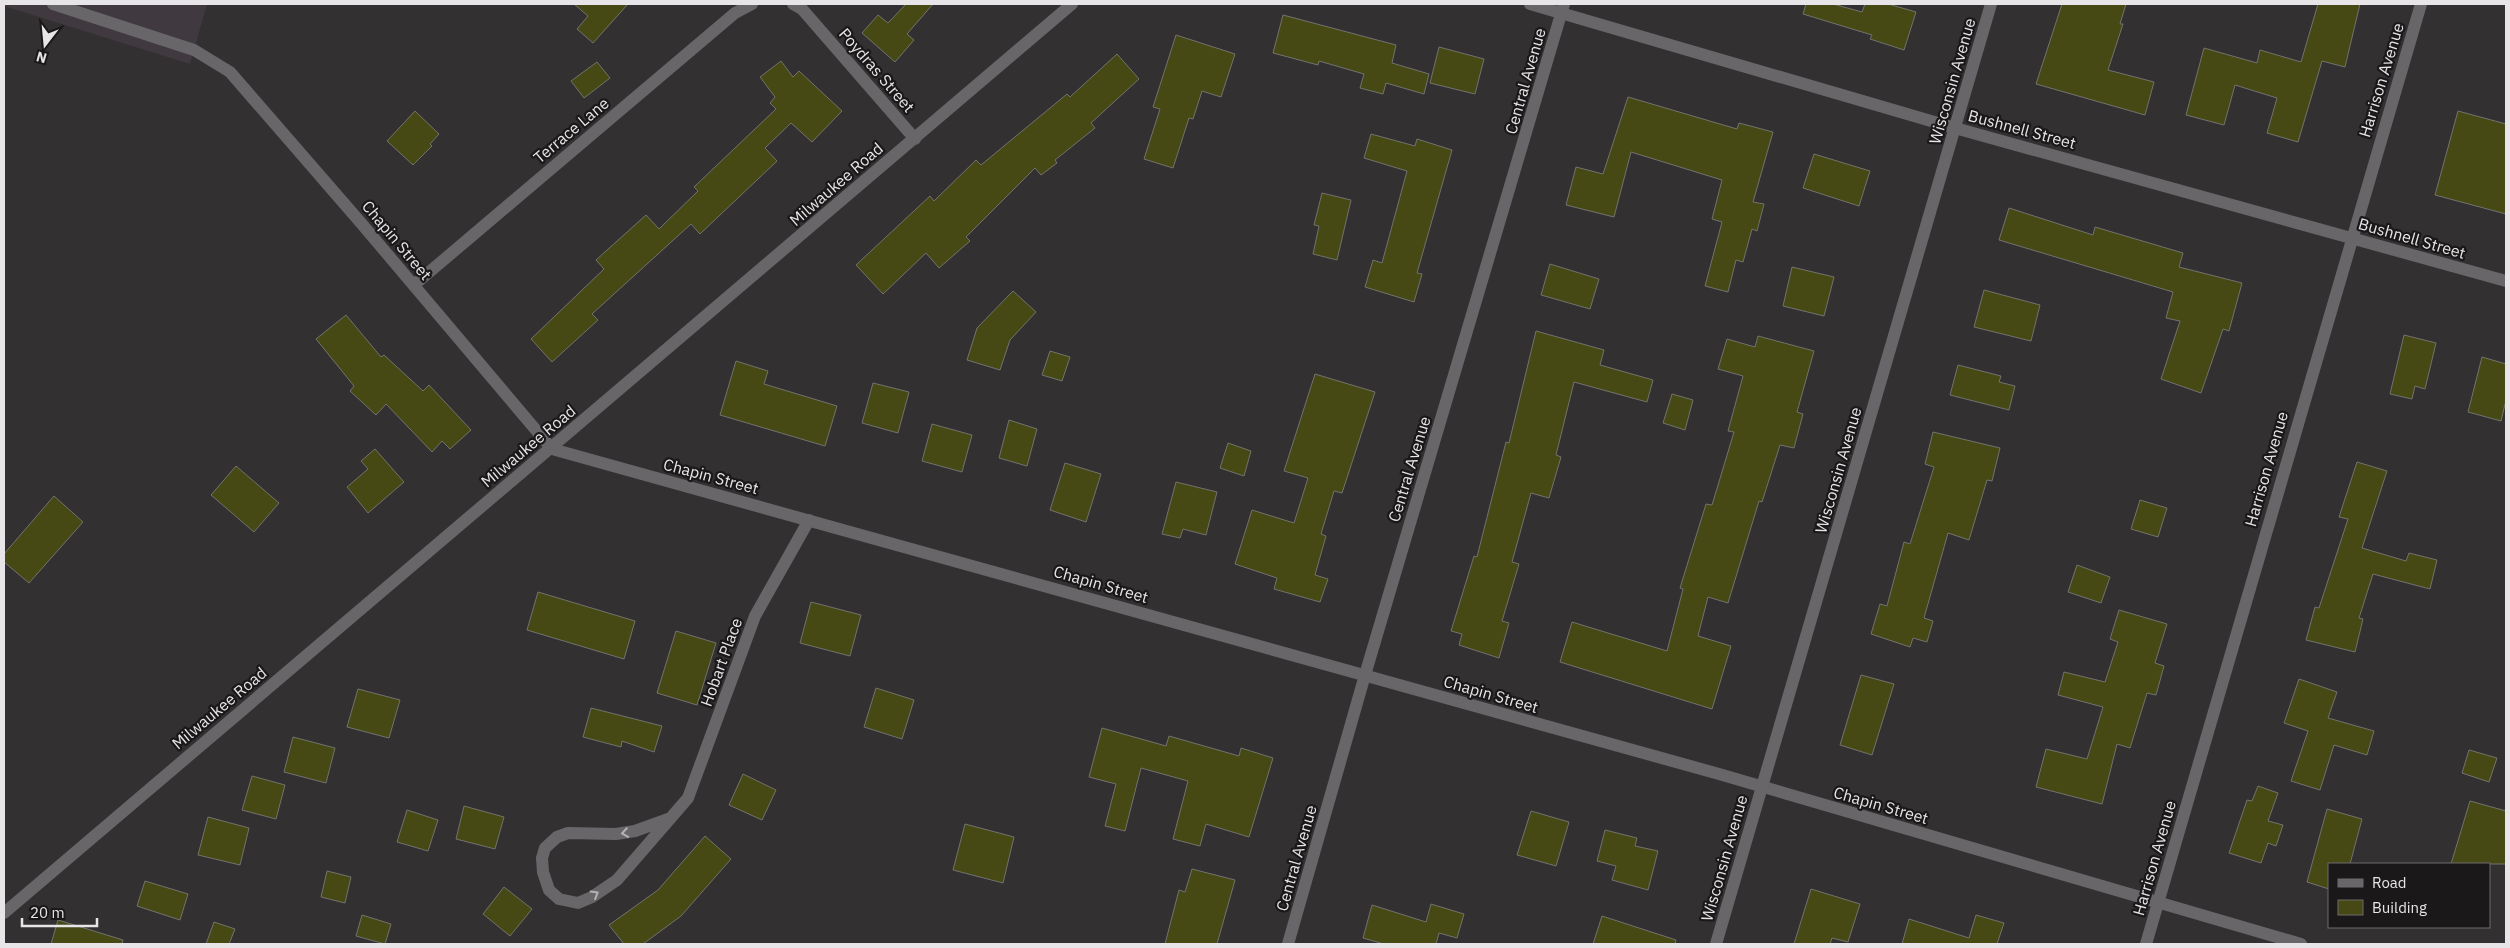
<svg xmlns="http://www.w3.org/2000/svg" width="2510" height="948" font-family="'IBM Plex Sans',sans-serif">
  <rect width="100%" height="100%" fill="#333032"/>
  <path fill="#40393f" d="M 4,4 L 207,4 L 190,64 L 4,6 Z"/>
  <g fill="#464914" stroke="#72736e">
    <path d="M 574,4 L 628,4 L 593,43 L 577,29 L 588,16 Z"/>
    <path d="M 906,4 L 933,4 L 907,34 L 914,40 L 895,62 L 862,33 L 878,15 L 888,23 Z"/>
    <path d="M 1806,4 L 1833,4 L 1862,12 L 1865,4 L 1888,4 L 1916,12 L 1904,50 L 1870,39 L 1872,35 L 1803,14 Z"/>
    <path d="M 2062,4 L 2126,4 L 2120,24 L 2123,24 L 2108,70 L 2154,82 L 2145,115 L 2036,84 Z"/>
    <path d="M 2318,4 L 2360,4 L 2345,67 L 2322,61 L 2298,142 L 2267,133 L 2277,98 L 2235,85 L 2224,125 L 2186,115 L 2204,48 L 2257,63 L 2260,50 L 2301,62 Z"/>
    <path d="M 1283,15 L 1396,45 L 1392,63 L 1429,74 L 1424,94 L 1386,83 L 1383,94 L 1360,88 L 1364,74 L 1319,61 L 1318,65 L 1273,53 Z"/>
    <path d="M 1176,35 L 1235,54 L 1221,97 L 1202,91 L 1193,119 L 1189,118 L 1173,168 L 1144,159 L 1160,109 L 1153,107 Z"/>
    <path d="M 1439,47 L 1484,59 L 1475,94 L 1430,83 Z"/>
    <path d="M 1117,54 L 1139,79 L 1091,123 L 1095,128 L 1055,160 L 1057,163 L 1041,175 L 1035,168 L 966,237 L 970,241 L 939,268 L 926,253 L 883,294 L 856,265 L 930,196 L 934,201 L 976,160 L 981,165 L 1067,94 L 1070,97 Z"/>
    <path d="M 781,61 L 793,77 L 799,71 L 842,111 L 812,142 L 791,123 L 765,148 L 777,161 L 700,234 L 691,224 L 592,314 L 598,320 L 552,362 L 531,339 L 604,269 L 596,260 L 646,215 L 659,229 L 698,191 L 694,187 L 776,109 L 770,103 L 775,97 L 760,77 Z"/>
    <path d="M 597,62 L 610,78 L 584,98 L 571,81 Z"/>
    <path d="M 1628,97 L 1737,129 L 1739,123 L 1773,132 L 1753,202 L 1764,204 L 1757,231 L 1752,229 L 1743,262 L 1736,260 L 1728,292 L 1705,286 L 1722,222 L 1712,219 L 1722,180 L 1631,152 L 1614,217 L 1566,205 L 1576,167 L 1603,174 Z"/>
    <path d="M 415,111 L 439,134 L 430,144 L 432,146 L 413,165 L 387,141 Z"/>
    <path d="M 2458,111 L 2506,124 L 2506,214 L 2435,195 Z"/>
    <path d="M 1371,134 L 1415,146 L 1417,139 L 1452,150 L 1417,273 L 1422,274 L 1414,302 L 1365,287 L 1373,260 L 1382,263 L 1407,171 L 1364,158 Z"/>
    <path d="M 1814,154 L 1870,171 L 1859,206 L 1803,188 Z"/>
    <path d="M 1322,193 L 1351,200 L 1337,260 L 1313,254 L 1319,226 L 1314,225 Z"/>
    <path d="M 2009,208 L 2093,235 L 2095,227 L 2183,253 L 2179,267 L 2242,283 L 2229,331 L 2223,329 L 2201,393 L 2161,379 L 2180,321 L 2166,318 L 2173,292 L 1999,240 Z"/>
    <path d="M 1550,264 L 1599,279 L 1590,309 L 1541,295 Z"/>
    <path d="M 1792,267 L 1834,277 L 1824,316 L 1783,306 Z"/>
    <path d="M 1984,290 L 2040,305 L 2031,341 L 1974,327 Z"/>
    <path d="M 1013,291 L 1036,312 L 1010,340 L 1000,370 L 967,360 L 977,328 Z"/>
    <path d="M 346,315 L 381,357 L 384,355 L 423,391 L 429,385 L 471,430 L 450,449 L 442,441 L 432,452 L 386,404 L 376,415 L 350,391 L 354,386 L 316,339 Z"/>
    <path d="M 1536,331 L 1604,350 L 1600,365 L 1653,380 L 1647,402 L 1574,382 L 1556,455 L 1561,457 L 1549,498 L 1531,493 L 1512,562 L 1519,564 L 1502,621 L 1509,623 L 1499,658 L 1459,645 L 1462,634 L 1451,631 L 1474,556 L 1477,557 L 1506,442 L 1509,443 Z"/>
    <path d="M 2404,335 L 2436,343 L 2425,389 L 2415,386 L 2412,399 L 2390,394 Z"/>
    <path d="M 1758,336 L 1814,351 L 1797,412 L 1803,414 L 1794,448 L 1780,445 L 1762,502 L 1759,501 L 1728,603 L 1708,597 L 1698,636 L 1731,646 L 1712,709 L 1560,662 L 1572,622 L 1667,651 L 1683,589 L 1680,588 L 1706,504 L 1712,505 L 1734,432 L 1728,431 L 1743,376 L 1718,369 L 1727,339 L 1755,347 Z"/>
    <path d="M 1050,351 L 1070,357 L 1062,381 L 1042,375 Z"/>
    <path d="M 2482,357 L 2506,364 L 2506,400 L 2501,421 L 2468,412 Z"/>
    <path d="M 736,361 L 768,371 L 764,384 L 837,406 L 825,446 L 720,415 Z"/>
    <path d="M 1958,365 L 2001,376 L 1999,382 L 2015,386 L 2009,410 L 1950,395 Z"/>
    <path d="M 1315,374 L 1375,392 L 1342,493 L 1334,491 L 1321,534 L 1326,536 L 1315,575 L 1328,579 L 1320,602 L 1274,589 L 1277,578 L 1235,564 L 1252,510 L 1294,523 L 1308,478 L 1284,471 Z"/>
    <path d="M 873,383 L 909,392 L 898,433 L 862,423 Z"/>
    <path d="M 1672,394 L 1693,400 L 1685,430 L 1663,423 Z"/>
    <path d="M 1009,420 L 1037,429 L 1027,466 L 999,458 Z"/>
    <path d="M 932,424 L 972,435 L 962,472 L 922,461 Z"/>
    <path d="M 1933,432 L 2000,448 L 1992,481 L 1987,480 L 1969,540 L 1948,533 L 1924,618 L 1933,621 L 1927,642 L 1913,638 L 1910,647 L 1871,634 L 1880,604 L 1887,606 L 1904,542 L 1910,544 L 1934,467 L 1925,464 Z"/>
    <path d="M 1228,443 L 1251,451 L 1244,476 L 1220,468 Z"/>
    <path d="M 375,449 L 404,482 L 368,513 L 347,487 L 368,469 L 361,461 Z"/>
    <path d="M 2357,462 L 2387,471 L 2362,548 L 2406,561 L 2409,553 L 2437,560 L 2430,589 L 2373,574 L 2359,618 L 2363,619 L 2355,652 L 2306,640 L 2315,607 L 2319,608 L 2348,519 L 2339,517 Z"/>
    <path d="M 1065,463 L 1101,474 L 1086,522 L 1050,510 Z"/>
    <path d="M 236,466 L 279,503 L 254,532 L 211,495 Z"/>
    <path d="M 1176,482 L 1217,492 L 1206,535 L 1183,529 L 1180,538 L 1162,534 Z"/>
    <path d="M 54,496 L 83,522 L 29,583 L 4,562 L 4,554 Z"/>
    <path d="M 2140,500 L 2167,508 L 2158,537 L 2131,529 Z"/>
    <path d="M 2077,565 L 2110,577 L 2101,603 L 2068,592 Z"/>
    <path d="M 538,592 L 635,621 L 624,659 L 527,630 Z"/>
    <path d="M 811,602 L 861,615 L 850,656 L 800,643 Z"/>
    <path d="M 2119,610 L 2167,624 L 2155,663 L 2164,666 L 2156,695 L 2147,693 L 2130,748 L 2117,744 L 2102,804 L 2036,787 L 2046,749 L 2087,759 L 2103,707 L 2058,695 L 2064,672 L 2105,682 L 2118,642 L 2110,639 Z"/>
    <path d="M 676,631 L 716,643 L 697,705 L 657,693 Z"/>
    <path d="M 1861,675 L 1894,684 L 1872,755 L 1840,745 Z"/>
    <path d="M 2299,679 L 2337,692 L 2328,718 L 2374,731 L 2367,755 L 2334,745 L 2320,790 L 2291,781 L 2308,731 L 2284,723 Z"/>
    <path d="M 876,688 L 914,700 L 902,739 L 864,727 Z"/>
    <path d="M 358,689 L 400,700 L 389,738 L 347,727 Z"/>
    <path d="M 591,708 L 662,726 L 654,752 L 622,741 L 621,747 L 583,737 Z"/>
    <path d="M 1102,728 L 1166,746 L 1169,736 L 1239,756 L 1241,748 L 1273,758 L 1249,837 L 1206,824 L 1200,846 L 1173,839 L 1188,781 L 1141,768 L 1125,831 L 1105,826 L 1116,784 L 1089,777 Z"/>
    <path d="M 293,737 L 335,748 L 326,783 L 284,772 Z"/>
    <path d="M 2469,750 L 2497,758 L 2489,782 L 2462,773 Z"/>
    <path d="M 743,774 L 776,790 L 762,820 L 729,805 Z"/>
    <path d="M 252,776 L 285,785 L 276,819 L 242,810 Z"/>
    <path d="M 2258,786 L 2278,793 L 2268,821 L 2283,825 L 2276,846 L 2268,843 L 2261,863 L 2229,853 L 2247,800 L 2252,801 Z"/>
    <path d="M 2470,801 L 2506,811 L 2506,864 L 2451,864 Z"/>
    <path d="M 464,806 L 504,817 L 495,849 L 456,839 Z"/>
    <path d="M 2327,809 L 2362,819 L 2350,864 L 2329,864 L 2329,889 L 2307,882 Z"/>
    <path d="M 407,810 L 438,820 L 428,851 L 397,842 Z"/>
    <path d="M 1531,811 L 1569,822 L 1556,866 L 1517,855 Z"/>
    <path d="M 208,817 L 249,828 L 240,865 L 198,855 Z"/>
    <path d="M 965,824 L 1014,837 L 1003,883 L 953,870 Z"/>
    <path d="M 1605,830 L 1637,838 L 1635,846 L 1658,851 L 1648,890 L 1612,880 L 1616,866 L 1597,861 Z"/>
    <path d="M 705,836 L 731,859 L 681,916 L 643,944 L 624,944 L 609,925 L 658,890 Z"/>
    <path d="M 1192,869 L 1235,880 L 1217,944 L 1165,944 L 1179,890 L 1185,892 Z"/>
    <path d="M 327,871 L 351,877 L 345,903 L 321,897 Z"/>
    <path d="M 145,881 L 188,894 L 180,920 L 137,906 Z"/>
    <path d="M 504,887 L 532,909 L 510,936 L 483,914 Z"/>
    <path d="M 1811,889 L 1860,904 L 1848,942 L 1832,938 L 1830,944 L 1794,944 Z"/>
    <path d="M 1431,904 L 1464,914 L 1457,938 L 1439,933 L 1436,944 L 1384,944 L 1363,938 L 1372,905 L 1426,922 Z"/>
    <path d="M 362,915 L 391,924 L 385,944 L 356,936 Z"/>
    <path d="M 1976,915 L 2004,923 L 1997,944 L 1902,944 L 1909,919 L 1969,938 Z"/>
    <path d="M 1602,916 L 1676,940 L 1675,944 L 1593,944 Z"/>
    <path d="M 58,920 L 123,940 L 122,944 L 51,944 Z"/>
    <path d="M 214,922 L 235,929 L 229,944 L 206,944 Z"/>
  </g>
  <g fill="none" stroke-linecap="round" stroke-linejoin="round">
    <g stroke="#686668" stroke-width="12">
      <path d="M 53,4 L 194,50 L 230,72 L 361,223 L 552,449 L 1719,774 L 2301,944"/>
      <path d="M 793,4 L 802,9 L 915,139"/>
      <path d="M 1530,4 L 1955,128 L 2506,281"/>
      <path d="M 414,285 L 735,13 L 752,4"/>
      <path d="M 671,818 L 635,831 L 616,834 L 568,833 L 557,837 L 545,848 L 542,858 L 543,872 L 549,890 L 559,899 L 578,903 L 592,897 L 617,880 L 688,798 L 755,616 L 809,520"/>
      <path d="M 4,913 L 1072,4"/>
      <path d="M 1288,944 L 1365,675 L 1564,4"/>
      <path d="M 1716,944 L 1991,4"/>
      <path d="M 2146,944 L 2421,4"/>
    </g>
  </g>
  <defs><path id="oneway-chevron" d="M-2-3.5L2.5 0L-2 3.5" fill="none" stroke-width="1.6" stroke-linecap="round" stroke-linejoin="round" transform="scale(1.25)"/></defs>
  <g stroke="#b4b2b4">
    <use href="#oneway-chevron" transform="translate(625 833) rotate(172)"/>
    <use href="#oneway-chevron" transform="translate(595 894) rotate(-31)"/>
  </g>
  <g text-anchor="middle" stroke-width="4.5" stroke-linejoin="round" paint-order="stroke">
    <g font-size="16" fill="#e7e5e7" stroke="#1a1819">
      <text transform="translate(877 70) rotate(49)" y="6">Poydras Street</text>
      <text transform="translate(2381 80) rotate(-73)" y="6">Harrison Avenue</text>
      <text transform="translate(1525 81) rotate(-74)" y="6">Central Avenue</text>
      <text transform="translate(1952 81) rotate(-74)" y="6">Wisconsin Avenue</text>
      <text transform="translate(2022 129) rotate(15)" y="6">Bushnell Street</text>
      <text transform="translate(571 130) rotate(-40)" y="6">Terrace Lane</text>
      <text transform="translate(836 184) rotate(-41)" y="6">Milwaukee Road</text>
      <text transform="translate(2412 238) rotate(16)" y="6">Bushnell Street</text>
      <text transform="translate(397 240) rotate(50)" y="6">Chapin Street</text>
      <text transform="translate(528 446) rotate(-40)" y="6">Milwaukee Road</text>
      <text transform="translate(1409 469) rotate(-73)" y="6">Central Avenue</text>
      <text transform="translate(2266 469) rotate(-74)" y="6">Harrison Avenue</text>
      <text transform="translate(1838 470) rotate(-74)" y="6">Wisconsin Avenue</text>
      <text transform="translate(711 476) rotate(15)" y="6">Chapin Street</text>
      <text transform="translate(1101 584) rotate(16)" y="6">Chapin Street</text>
      <text transform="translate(721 662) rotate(-70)" y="6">Hobart Place</text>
      <text transform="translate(1491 694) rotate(16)" y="6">Chapin Street</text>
      <text transform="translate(219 708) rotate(-40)" y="6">Milwaukee Road</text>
      <text transform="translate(1881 805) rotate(16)" y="6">Chapin Street</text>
      <text transform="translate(1296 858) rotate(-74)" y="6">Central Avenue</text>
      <text transform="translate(1724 858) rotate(-74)" y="6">Wisconsin Avenue</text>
      <text transform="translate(2154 858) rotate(-74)" y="6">Harrison Avenue</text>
    </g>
  </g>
  <rect width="2510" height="948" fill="none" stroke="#e7e5e7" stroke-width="10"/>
  <rect x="2328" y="863" width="162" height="65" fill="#1a1819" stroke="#6c6a6b"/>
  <rect x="2338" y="879" width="25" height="8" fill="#686668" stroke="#6c6a6b"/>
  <text x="2372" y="888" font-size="15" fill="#e7e5e7">Road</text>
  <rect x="2338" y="900" width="25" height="15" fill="#464914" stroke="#6c6a6b"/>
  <text x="2372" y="913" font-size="15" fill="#e7e5e7">Building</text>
  <g transform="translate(45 45) rotate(196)" stroke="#1a1819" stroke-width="4" paint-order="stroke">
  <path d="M0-4L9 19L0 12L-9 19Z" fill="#e7e5e7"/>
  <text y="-8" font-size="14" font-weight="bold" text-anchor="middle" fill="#e7e5e7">N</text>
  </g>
  <path d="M22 918v8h75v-8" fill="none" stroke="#e7e5e7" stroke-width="2.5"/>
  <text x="30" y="918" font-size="15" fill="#e7e5e7" stroke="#1a1819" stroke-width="4" paint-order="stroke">20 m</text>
</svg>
